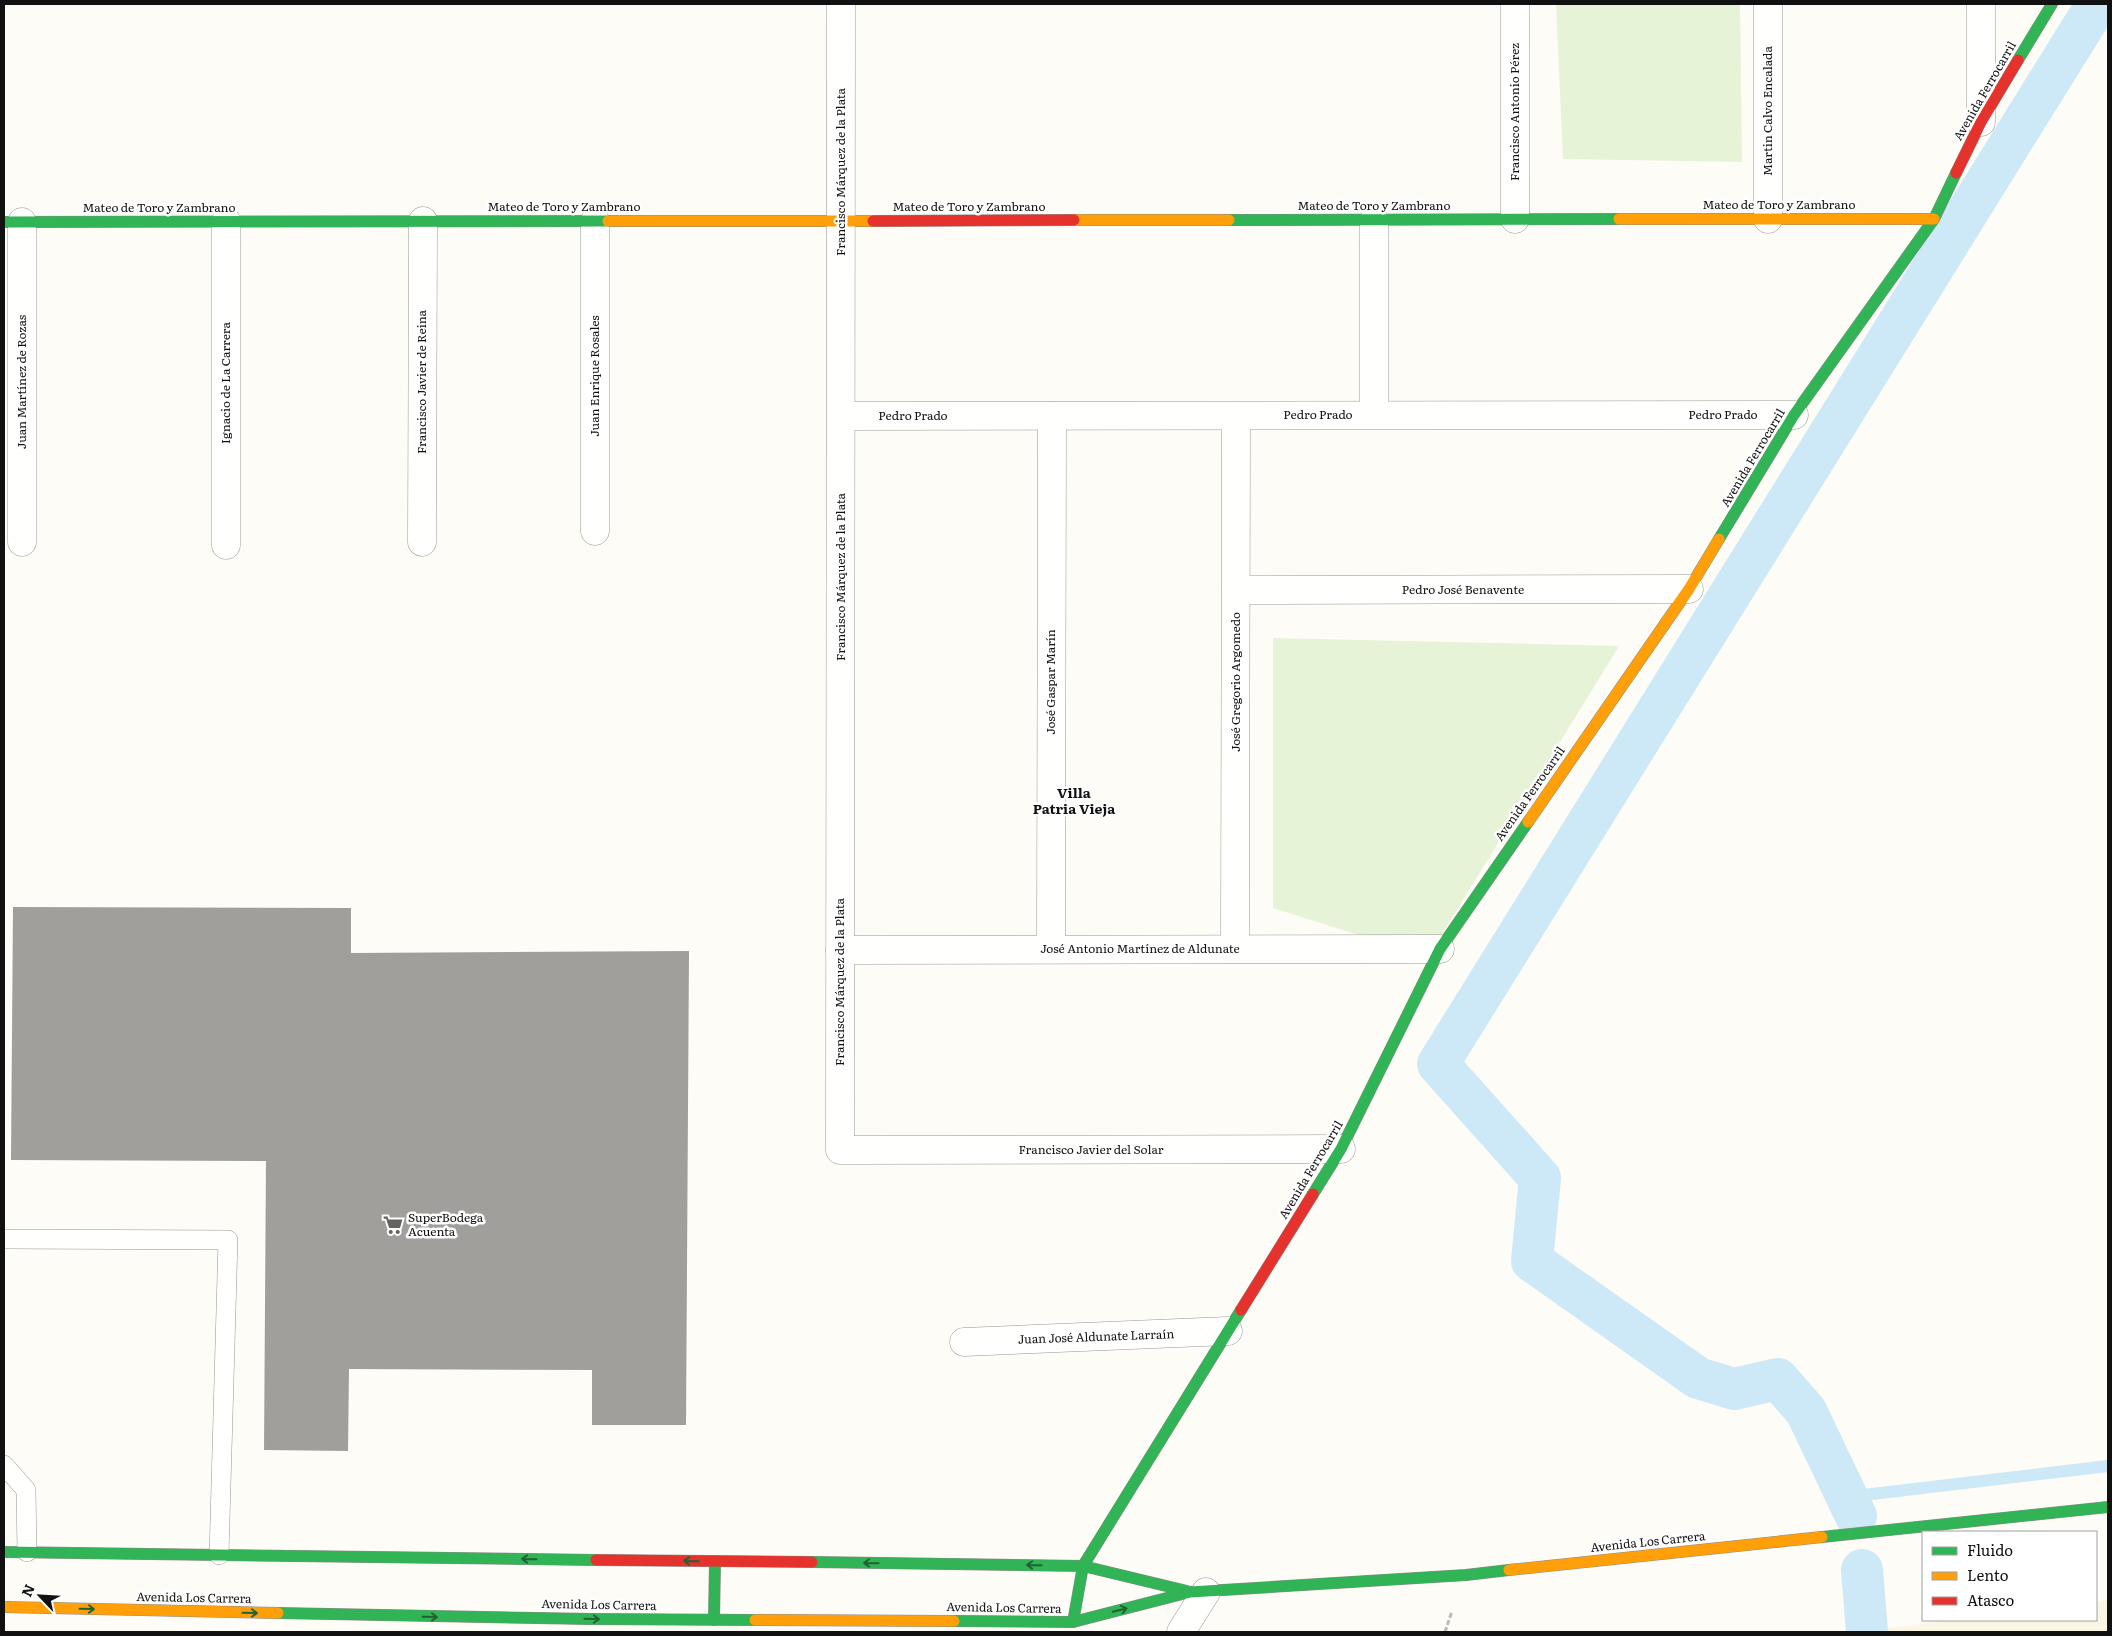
<svg xmlns="http://www.w3.org/2000/svg" width="2112" height="1636" font-family="Literata,serif">
  <rect width="100%" height="100%" fill="#fdfcf7"/>
  <path fill="#f9f7e4" d="M 2108,1600 L 2108,1632 L 1856,1632 L 1954,1620 L 2096,1620 L 2096,1602 Z"/>
  <g fill="#e7f3d7">
    <path d="M 1556,4 L 1740,4 L 1742,162 L 1563,159 Z"/>
    <path d="M 1273,638 L 1619,646 L 1428,957 L 1273,908 Z"/>
  </g>
  <g fill="none" stroke-linecap="round" stroke-linejoin="round">
    <path stroke="#cde8f7" stroke-width="12" d="M 1847,1497 L 2108,1466"/>
    <g stroke="#cde8f7" stroke-width="42">
      <path d="M 1856,1516 L 1806,1411 L 1778,1379 L 1734,1389 L 1698,1378 L 1532,1261 L 1540,1178 L 1438,1064 L 2097,4"/>
      <path d="M 1862,1570 L 1867,1632"/>
    </g>
  </g>
  <path fill="#a19f9c" d="M 13,907 L 351,908 L 351,953 L 689,951 L 686,1425 L 592,1425 L 592,1370 L 349,1369 L 348,1451 L 264,1450 L 266,1161 L 11,1160 Z"/>
  <g fill="none" stroke-linecap="round" stroke-linejoin="round">
    <defs>
      <g id="lane">
        <path d="M 4,1239 L 228,1240 L 219,1555"/>
        <path d="M 4,1465 L 26,1490 L 27,1552"/>
      </g>
      <g id="street">
        <path d="M 841,4 L 840,1150 L 1341,1149"/>
        <path d="M 1981,122 L 1981,4"/>
        <path d="M 1515,219 L 1515,4"/>
        <path d="M 1768,219 L 1768,4"/>
        <path d="M 1374,415 L 1374,220"/>
        <path d="M 841,416 L 1794,415"/>
        <path d="M 595,531 L 595,221"/>
        <path d="M 22,542 L 22,222"/>
        <path d="M 422,542 L 423,221"/>
        <path d="M 226,545 L 226,221"/>
        <path d="M 1236,590 L 1689,589"/>
        <path d="M 1235,948 L 1236,416"/>
        <path d="M 1051,949 L 1052,416"/>
        <path d="M 840,950 L 1440,949"/>
        <path d="M 964,1342 L 1228,1331"/>
        <path d="M 1181,1632 L 1206,1592"/>
      </g>
      <g id="fast">
        <path d="M 2018,60 L 2052,4"/>
        <path d="M 1229,220 L 1619,219"/>
        <path d="M 4,222 L 608,221"/>
        <path d="M 1719,539 L 1794,415 L 1934,219 L 1956,173"/>
        <path d="M 1313,1194 L 1341,1149 L 1440,949 L 1528,822"/>
        <path d="M 1822,1537 L 2108,1507"/>
        <path d="M 4,1552 L 596,1560"/>
        <path d="M 812,1562 L 1083,1566 L 1187,1591"/>
        <path d="M 278,1613 L 591,1619 L 755,1620"/>
        <path d="M 714,1620 L 715,1561"/>
        <path d="M 954,1621 L 1073,1622 L 1190,1592 L 1466,1575 L 1509,1570"/>
        <path d="M 1073,1622 L 1083,1566 L 1241,1310"/>
      </g>
      <g id="slow">
        <path d="M 1619,219 L 1934,219"/>
        <path d="M 1074,220 L 1229,220"/>
        <path d="M 608,221 L 873,221"/>
        <path d="M 1528,822 L 1689,589 L 1719,539"/>
        <path d="M 1509,1570 L 1822,1537"/>
        <path d="M 4,1607 L 278,1613"/>
        <path d="M 755,1620 L 954,1621"/>
      </g>
      <g id="jam">
        <path d="M 1956,173 L 1981,122 L 2018,60"/>
        <path d="M 873,221 L 1074,220"/>
        <path d="M 1241,1310 L 1313,1194"/>
        <path d="M 596,1560 L 812,1562"/>
      </g>
    </defs>
    <use href="#lane" stroke="#979795" stroke-width="20"/>
    <use href="#street" stroke="#979795" stroke-width="29"/>
    <use href="#fast" stroke="#8e8d8b" stroke-width="12"/>
    <use href="#slow" stroke="#8e8d8b" stroke-width="12"/>
    <use href="#jam" stroke="#8e8d8b" stroke-width="12"/>
    <path stroke="#b9b9b8" stroke-width="3" stroke-dasharray="5 2.5" stroke-linecap="butt" d="M 1445,1632 L 1452,1611"/>
    <use href="#lane" stroke="#fffffe" stroke-width="19"/>
    <use href="#street" stroke="#fffffe" stroke-width="28"/>
    <use href="#fast" stroke="#30b455" stroke-width="11"/>
    <use href="#slow" stroke="#ff9f0a" stroke-width="11"/>
    <use href="#jam" stroke="#e5322d" stroke-width="11"/>
  </g>
  <defs><path id="oneway-shaft" d="M-6 0H5M1.5-3L5.5 0L1.5 3" fill="none" stroke-width="1.6" stroke-linecap="round" stroke-linejoin="round" transform="scale(1.25)"/></defs>
  <g stroke="#206233">
    <use href="#oneway-shaft" transform="translate(529 1559) rotate(-179)"/>
    <use href="#oneway-shaft" transform="translate(691 1561) rotate(-179)"/>
    <use href="#oneway-shaft" transform="translate(871 1563) rotate(-179)"/>
    <use href="#oneway-shaft" transform="translate(1034 1565) rotate(-179)"/>
    <use href="#oneway-shaft" transform="translate(87 1609) rotate(1)"/>
    <use href="#oneway-shaft" transform="translate(1120 1610) rotate(-14)"/>
    <use href="#oneway-shaft" transform="translate(250 1613) rotate(1)"/>
    <use href="#oneway-shaft" transform="translate(430 1617) rotate(1)"/>
    <use href="#oneway-shaft" transform="translate(592 1619) rotate(1)"/>
  </g>
  <defs>
    <symbol id="supermarket-bare" viewBox="-9 -9 18 18"><path d="M-6-5.5h2.5l.6 2H6L4.5 2H-2.5L-4.4-4H-6ZM-1.5 3.2a1.3 1.3 0 1 0 .1 0ZM3 3.2a1.3 1.3 0 1 0 .1 0Z" fill="#646362" stroke="#fff" stroke-width="2.5" paint-order="stroke"/></symbol>
  </defs>
  <g fill-rule="evenodd">
    <use href="#supermarket-bare" x="379" y="1211" width="28" height="28"/>
  </g>
  <g text-anchor="middle" stroke-width="5" stroke-linejoin="round" paint-order="stroke">
    <g font-size="12" fill="#111" stroke="#fff">
      <text transform="translate(1985 91) rotate(-60)" y="4">Avenida Ferrocarril</text>
      <text transform="translate(1768 111) rotate(-90)" y="4">Martin Calvo Encalada</text>
      <text transform="translate(1515 112) rotate(-90)" y="4">Francisco Antonio Pérez</text>
      <text transform="translate(841 172) rotate(-90)" y="4">Francisco Márquez de la Plata</text>
      <text x="1779" y="209">Mateo de Toro y Zambrano</text>
      <text x="1374" y="210">Mateo de Toro y Zambrano</text>
      <text x="564" y="211">Mateo de Toro y Zambrano</text>
      <text x="969" y="211">Mateo de Toro y Zambrano</text>
      <text x="159" y="212">Mateo de Toro y Zambrano</text>
      <text transform="translate(595 376) rotate(-90)" y="4">Juan Enrique Rosales</text>
      <text transform="translate(22 382) rotate(-90)" y="4">Juan Martínez de Rozas</text>
      <text transform="translate(422 382) rotate(-90)" y="4">Francisco Javier de Reina</text>
      <text transform="translate(226 383) rotate(-90)" y="4">Ignacio de La Carrera</text>
      <text x="1318" y="419">Pedro Prado</text>
      <text x="1723" y="419">Pedro Prado</text>
      <text x="913" y="420">Pedro Prado</text>
      <text transform="translate(1753 458) rotate(-59)" y="4">Avenida Ferrocarril</text>
      <text transform="translate(841 577) rotate(-90)" y="4">Francisco Márquez de la Plata</text>
      <text x="1463" y="594">Pedro José Benavente</text>
      <text transform="translate(1051 682) rotate(-90)" y="4">José Gaspar Marín</text>
      <text transform="translate(1236 682) rotate(-90)" y="4">José Gregorio Argomedo</text>
      <text transform="translate(1530 794) rotate(-55)" y="4">Avenida Ferrocarril</text>
      <text x="1140" y="953">José Antonio Martínez de Aldunate</text>
      <text transform="translate(840 982) rotate(-90)" y="4">Francisco Márquez de la Plata</text>
      <text x="1091" y="1154">Francisco Javier del Solar</text>
      <text transform="translate(1311 1170) rotate(-59)" y="4">Avenida Ferrocarril</text>
      <text transform="translate(1096 1337) rotate(-2)" y="4">Juan José Aldunate Larraín</text>
      <text transform="translate(1648 1542) rotate(-6)" y="4">Avenida Los Carrera</text>
      <text transform="translate(194 1598) rotate(1)" y="4">Avenida Los Carrera</text>
      <text transform="translate(599 1605) rotate(1)" y="4">Avenida Los Carrera</text>
      <text transform="translate(1004 1608) rotate(1)" y="4">Avenida Los Carrera</text>
    </g>
    <g font-size="12" fill="#111" stroke="#fff" text-anchor="start">
      <text x="408" y="1222">SuperBodega<tspan x="408" dy="14">Acuenta</tspan></text>
    </g>
    <g font-size="14" font-weight="bold" fill="#111" stroke="#fff">
      <text x="1074" y="798">Villa<tspan x="1074" dy="16">Patria Vieja</tspan></text>
    </g>
  </g>
  <rect width="2112" height="1636" fill="none" stroke="#111111" stroke-width="10"/>
  <rect x="1922" y="1531" width="175" height="90" fill="#ffffff" stroke="#a0a0a0"/>
  <rect x="1932" y="1547" width="25" height="8" fill="#30b455" stroke="#a0a0a0"/>
  <text x="1967" y="1556" font-size="15" fill="#111111">Fluido</text>
  <rect x="1932" y="1572" width="25" height="8" fill="#ff9f0a" stroke="#a0a0a0"/>
  <text x="1967" y="1581" font-size="15" fill="#111111">Lento</text>
  <rect x="1932" y="1597" width="25" height="8" fill="#e5322d" stroke="#a0a0a0"/>
  <text x="1967" y="1606" font-size="15" fill="#111111">Atasco</text>
  <g transform="translate(40 1596) rotate(295)" stroke="#ffffff" stroke-width="4" paint-order="stroke">
  <path d="M0-4L9 19L0 12L-9 19Z" fill="#111111"/>
  <text y="-8" font-size="14" font-weight="bold" text-anchor="middle" fill="#111111">N</text>
  </g>
</svg>
